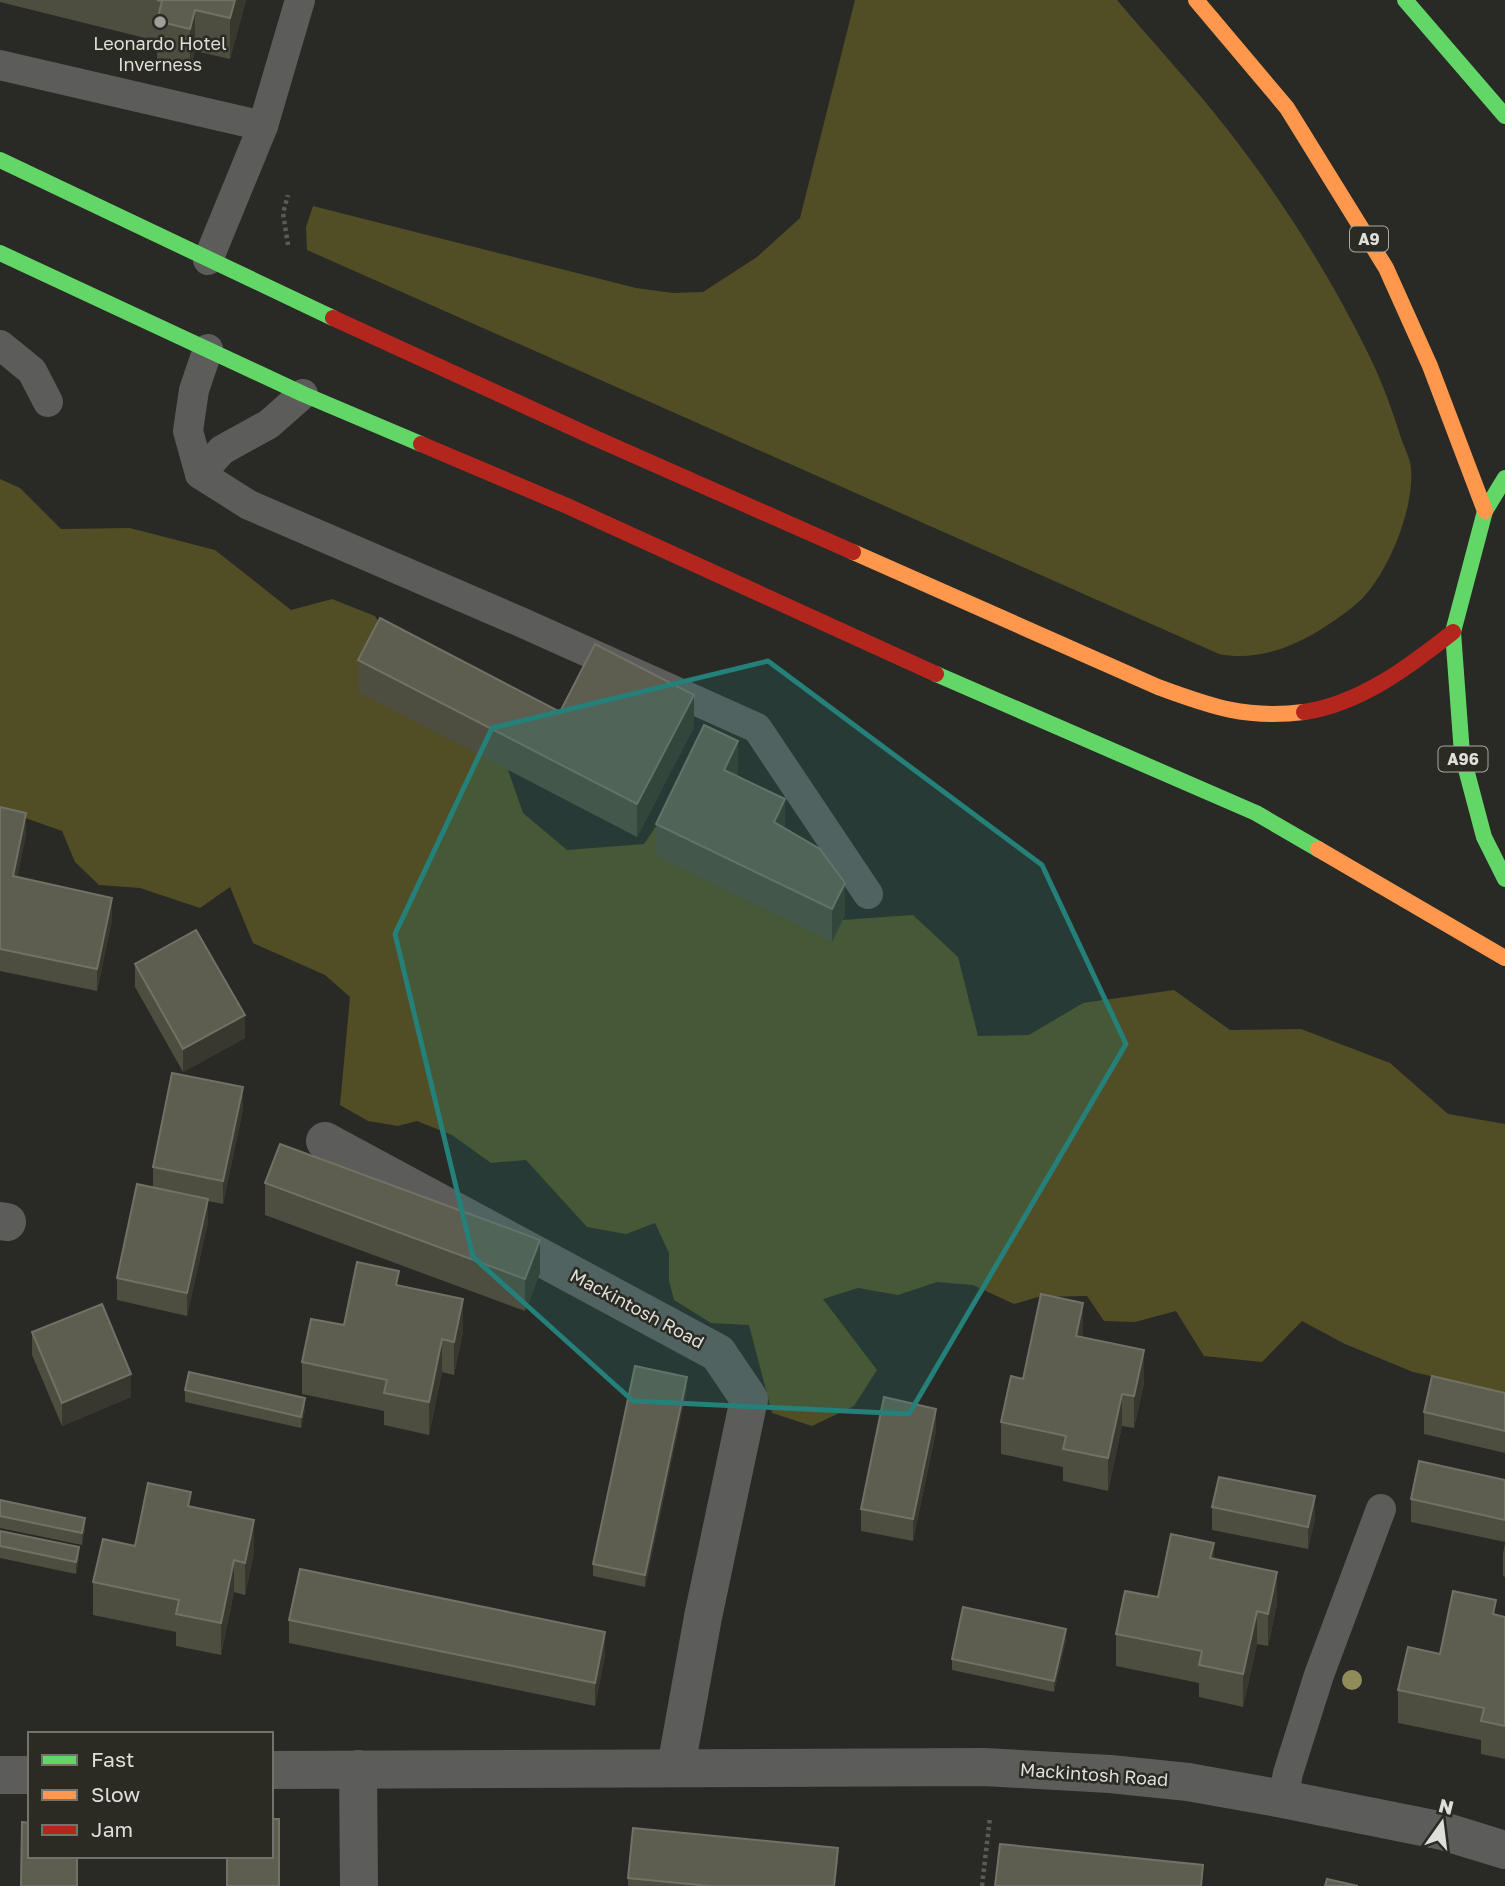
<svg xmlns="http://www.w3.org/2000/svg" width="1505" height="1886" font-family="'Golos Text',sans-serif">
  <rect width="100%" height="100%" fill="#292925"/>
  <g fill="#514e26">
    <path d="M 855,0 L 1117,0 C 1153,43 1193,85 1227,129 C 1281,198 1327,271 1366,349 C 1381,379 1391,406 1401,438 C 1404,447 1410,458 1411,468 C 1415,509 1386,581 1354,606 C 1316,636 1269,664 1219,654 L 307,250 L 306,227 L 313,206 L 636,288 L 673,293 L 703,292 L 757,257 L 800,218 Z"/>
    <path d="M 0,479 L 20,488 L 61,529 L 130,528 L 215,550 L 291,610 L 332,599 L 375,616 L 393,647 L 493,727 L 523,813 L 567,850 L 644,844 L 667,810 L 758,883 L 842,920 L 913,915 L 958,957 L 978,1036 L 1029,1035 L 1083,1003 L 1174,990 L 1230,1030 L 1301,1029 L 1390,1063 L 1448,1114 L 1505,1124 L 1505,1393 L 1413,1372 L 1345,1344 L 1302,1321 L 1262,1362 L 1204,1356 L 1176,1311 L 1135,1322 L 1104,1321 L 1087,1296 L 1038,1297 L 1014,1304 L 973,1285 L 937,1282 L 898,1295 L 858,1288 L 823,1299 L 877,1370 L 854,1406 L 812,1426 L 772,1413 L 749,1325 L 711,1323 L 674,1300 L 669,1281 L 669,1253 L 655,1223 L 626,1234 L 587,1227 L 526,1160 L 491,1163 L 452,1135 L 417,1121 L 398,1126 L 368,1121 L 340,1105 L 350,997 L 325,975 L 253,943 L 230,887 L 200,908 L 140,888 L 99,885 L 75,862 L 62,831 L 0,809 Z"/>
  </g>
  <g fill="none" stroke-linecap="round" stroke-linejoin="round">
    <g stroke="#5a5a58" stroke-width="4.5" stroke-dasharray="3.5 3.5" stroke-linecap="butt">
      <path d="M 288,245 L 283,213 L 288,195"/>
      <path d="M 982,1886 L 990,1817"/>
    </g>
    <g stroke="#5c5c5a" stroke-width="30">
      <path d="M 0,65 L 263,126"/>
      <path d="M 208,260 L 263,126 L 300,0"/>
      <path d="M 0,345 L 32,371 L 48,402"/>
      <path d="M 208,349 L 194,390 L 188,431 L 200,474 L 249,505 L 523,623 L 757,728 L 868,894"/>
      <path d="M 200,474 L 222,450 L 269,424 L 303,394"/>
      <path d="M 1283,1799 L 1288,1773 L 1319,1675 L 1381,1509"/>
    </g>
    <g stroke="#5c5c5a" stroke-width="38">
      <path d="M 325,1141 L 718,1353 L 749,1399 L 703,1617 L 676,1767"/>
      <path d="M 0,1221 L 7,1222"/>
      <path d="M 358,1769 L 359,1886"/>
      <path d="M 271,1770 L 984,1767 L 1110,1774 L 1188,1782 L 1283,1799 L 1443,1831 L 1505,1850"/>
      <path d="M 0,1775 L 30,1775"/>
    </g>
    <g stroke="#63d668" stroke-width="16">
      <path d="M 1405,0 L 1505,116"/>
      <path d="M 0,160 L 333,318"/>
      <path d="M 0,253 L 303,394 L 421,444"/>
      <path d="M 1505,478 L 1485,511 L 1453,632 L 1462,754 L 1484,837 L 1505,879"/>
      <path d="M 936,674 L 1256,813 L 1318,849"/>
    </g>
    <g stroke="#ff974d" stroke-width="16">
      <path d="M 1196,0 L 1287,108 L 1386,268 L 1430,366 L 1485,511"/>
      <path d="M 853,552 L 1158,687 C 1212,707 1246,719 1304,712"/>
      <path d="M 1318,849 L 1505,958"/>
    </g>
    <g stroke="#b3261e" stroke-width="16">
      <path d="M 333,318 L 595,438 L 853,552"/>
      <path d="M 421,444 L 565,505 L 936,674"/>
      <path d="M 1304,712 C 1360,704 1410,666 1453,632"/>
    </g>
  </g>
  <circle fill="#8f8c57" cx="1352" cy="1680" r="10"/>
  <g fill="#4d4d40">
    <path d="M 0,0 L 246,0 L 230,59 L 195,51 L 190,70 L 157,62 L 157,41 L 0,2 Z"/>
    <path d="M 358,660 L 560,712 L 694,727 L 637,837 L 358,692 Z"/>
    <path d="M 738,774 L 737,776 L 785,828 L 845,915 L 832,942 L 656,856 L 656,824 Z"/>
    <path d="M 0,807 L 26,835 L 17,877 L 112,920 L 97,991 L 0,971 Z"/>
    <path d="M 135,964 L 245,1038 L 183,1072 L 135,987 Z"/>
    <path d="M 243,1109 L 223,1204 L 208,1201 L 208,1222 L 187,1316 L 117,1300 L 117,1278 L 153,1188 L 153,1167 Z"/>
    <path d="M 265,1183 L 540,1273 L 525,1311 L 265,1215 Z"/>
    <path d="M 399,1286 L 463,1332 L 454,1375 L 442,1372 L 429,1435 L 384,1425 L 384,1411 L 302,1394 L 302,1362 L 344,1325 Z"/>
    <path d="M 32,1332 L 131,1397 L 62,1426 L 32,1355 Z"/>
    <path d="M 1083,1336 L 1083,1338 L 1144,1383 L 1134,1428 L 1122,1426 L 1108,1491 L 1063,1481 L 1063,1467 L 1001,1454 L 1001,1422 L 1023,1379 Z"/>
    <path d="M 687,1388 L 645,1587 L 593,1576 L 593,1564 Z"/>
    <path d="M 185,1390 L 305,1410 L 301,1428 L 185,1402 Z"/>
    <path d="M 1505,1393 L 1505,1453 L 1424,1434 L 1424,1412 Z"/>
    <path d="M 936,1431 L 913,1541 L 861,1531 L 861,1509 Z"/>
    <path d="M 1505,1480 L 1505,1542 L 1411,1522 L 1411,1499 Z"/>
    <path d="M 0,1500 L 85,1529 L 82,1545 L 0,1528 Z"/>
    <path d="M 191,1507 L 254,1552 L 245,1595 L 234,1592 L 221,1655 L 176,1646 L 176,1632 L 93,1615 L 93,1582 L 135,1546 Z"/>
    <path d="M 1212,1507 L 1315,1519 L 1308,1549 L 1212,1530 Z"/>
    <path d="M 0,1531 L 79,1558 L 76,1574 L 0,1558 Z"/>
    <path d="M 1505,1543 L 1505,1577 L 1503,1576 L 1503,1554 Z"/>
    <path d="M 1214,1559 L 1277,1604 L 1268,1646 L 1257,1644 L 1243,1707 L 1199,1697 L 1199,1683 L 1116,1666 L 1116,1634 L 1158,1597 Z"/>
    <path d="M 1496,1615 L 1505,1617 L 1505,1759 L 1481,1754 L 1481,1740 L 1398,1723 L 1398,1690 L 1440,1654 Z"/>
    <path d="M 289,1620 L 605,1655 L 595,1706 L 289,1643 Z"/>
    <path d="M 1066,1640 L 1054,1692 L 952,1670 L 952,1659 Z"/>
    <path d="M 838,1860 L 835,1886 L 628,1886 L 628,1878 Z"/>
  </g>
  <g fill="#38382e">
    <path d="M 235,0 L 246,0 L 230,59 L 230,18 Z"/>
    <path d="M 195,10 L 195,51 L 190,70 L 190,29 Z"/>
    <path d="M 694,695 L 694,727 L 637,837 L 637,804 Z"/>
    <path d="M 738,741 L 738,774 L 724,803 L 724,770 Z"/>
    <path d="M 785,799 L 785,832 L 774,822 Z"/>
    <path d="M 26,813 L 26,835 L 13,899 L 13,876 Z"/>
    <path d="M 845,883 L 845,915 L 832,942 L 832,909 Z"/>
    <path d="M 112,898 L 112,920 L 97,991 L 97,969 Z"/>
    <path d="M 245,1015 L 245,1038 L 183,1072 L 183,1049 Z"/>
    <path d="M 243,1087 L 243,1109 L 223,1204 L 223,1181 Z"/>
    <path d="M 208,1199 L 208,1222 L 187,1316 L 187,1293 Z"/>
    <path d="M 540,1240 L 540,1273 L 525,1311 L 525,1279 Z"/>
    <path d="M 463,1299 L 463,1332 L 454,1375 L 454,1342 Z"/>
    <path d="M 1083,1303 L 1083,1336 L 1076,1369 L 1076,1336 Z"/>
    <path d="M 442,1339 L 442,1372 L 429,1435 L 429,1402 Z"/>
    <path d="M 1144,1350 L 1144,1383 L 1134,1428 L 1134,1396 Z"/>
    <path d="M 131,1374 L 131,1397 L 62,1426 L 62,1403 Z"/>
    <path d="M 687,1377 L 687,1388 L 645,1587 L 645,1575 Z"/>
    <path d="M 1122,1394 L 1122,1426 L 1108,1491 L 1108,1458 Z"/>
    <path d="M 305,1398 L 305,1410 L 301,1428 L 301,1417 Z"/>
    <path d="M 936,1409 L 936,1431 L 913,1541 L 913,1519 Z"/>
    <path d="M 1315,1496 L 1315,1519 L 1308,1549 L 1308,1527 Z"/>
    <path d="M 85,1518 L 85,1529 L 82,1545 L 82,1533 Z"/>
    <path d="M 254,1520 L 254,1552 L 245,1595 L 245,1563 Z"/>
    <path d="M 1214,1543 L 1214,1575 L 1210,1558 Z"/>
    <path d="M 79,1547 L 79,1558 L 76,1574 L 76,1562 Z"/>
    <path d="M 234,1560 L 234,1592 L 221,1655 L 221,1623 Z"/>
    <path d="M 1277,1572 L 1277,1604 L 1268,1646 L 1268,1614 Z"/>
    <path d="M 1257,1611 L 1257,1644 L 1243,1707 L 1243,1674 Z"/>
    <path d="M 1066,1629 L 1066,1640 L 1054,1692 L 1054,1681 Z"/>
    <path d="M 605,1632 L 605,1655 L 595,1706 L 595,1683 Z"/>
    <path d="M 838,1848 L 835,1886 L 834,1886 Z"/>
  </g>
  <g fill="#5d5d50" stroke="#717166" stroke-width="2">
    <path d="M 157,0 L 235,0 L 230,18 L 195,10 L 190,29 L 157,21 L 162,1 Z"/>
    <path d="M 380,618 L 560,712 L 595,644 L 694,695 L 637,804 L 358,660 Z"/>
    <path d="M 704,725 L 738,741 L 724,770 L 785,799 L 774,822 L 820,849 L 845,883 L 832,909 L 656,824 Z"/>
    <path d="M 0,807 L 26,813 L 13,876 L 112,898 L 97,969 L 0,949 Z"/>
    <path d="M 196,930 L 245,1015 L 183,1049 L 135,964 Z"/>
    <path d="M 172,1073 L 243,1087 L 223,1181 L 153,1167 Z"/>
    <path d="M 280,1144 L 540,1240 L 525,1279 L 265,1183 Z"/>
    <path d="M 137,1184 L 208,1199 L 187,1293 L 117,1278 Z"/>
    <path d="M 357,1262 L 399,1271 L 396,1285 L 463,1299 L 454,1342 L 442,1339 L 429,1402 L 384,1393 L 387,1380 L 302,1362 L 311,1319 L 344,1325 Z"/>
    <path d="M 1041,1294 L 1083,1303 L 1076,1336 L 1144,1350 L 1134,1396 L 1122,1394 L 1108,1458 L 1063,1449 L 1066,1436 L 1001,1422 L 1011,1376 L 1023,1379 Z"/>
    <path d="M 102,1304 L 131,1374 L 62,1403 L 32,1332 Z"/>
    <path d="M 635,1366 L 687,1377 L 645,1575 L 593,1564 Z"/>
    <path d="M 189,1372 L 305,1398 L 301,1417 L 185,1390 Z"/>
    <path d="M 1432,1376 L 1505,1393 L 1505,1431 L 1424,1412 Z"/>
    <path d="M 884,1397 L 936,1409 L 913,1519 L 861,1509 Z"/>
    <path d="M 1419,1461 L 1505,1480 L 1505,1520 L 1411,1499 Z"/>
    <path d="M 1219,1477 L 1315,1496 L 1308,1527 L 1212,1507 Z"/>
    <path d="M 148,1483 L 191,1492 L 188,1506 L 254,1520 L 245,1563 L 234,1560 L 221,1623 L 176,1614 L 179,1600 L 93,1582 L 103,1539 L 135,1546 Z"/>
    <path d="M 0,1500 L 85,1518 L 82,1533 L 0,1516 Z"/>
    <path d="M 0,1531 L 79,1547 L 76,1562 L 0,1546 Z"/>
    <path d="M 1171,1534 L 1214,1543 L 1210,1558 L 1277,1572 L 1268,1614 L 1257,1611 L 1243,1674 L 1199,1665 L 1202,1651 L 1116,1634 L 1125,1591 L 1158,1597 Z"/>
    <path d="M 300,1569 L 605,1632 L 595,1683 L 289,1620 Z"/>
    <path d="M 1453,1591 L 1496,1600 L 1493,1614 L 1505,1617 L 1505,1726 L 1481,1721 L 1484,1708 L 1398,1690 L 1408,1647 L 1440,1654 Z"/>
    <path d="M 963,1607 L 1066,1629 L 1054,1681 L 952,1659 Z"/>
    <path d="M 271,1819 L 279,1819 L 279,1886 L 227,1886 L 227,1856 L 271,1856 Z"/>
    <path d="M 22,1822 L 30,1823 L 30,1856 L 77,1856 L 77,1886 L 21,1886 Z"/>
    <path d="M 633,1828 L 838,1848 L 834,1886 L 710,1886 L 628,1878 Z"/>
    <path d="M 1000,1844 L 1203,1865 L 1201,1886 L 995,1886 Z"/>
    <path d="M 1327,1879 L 1358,1886 L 1325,1886 Z"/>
  </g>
  <path fill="#248079" fill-opacity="0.2" stroke="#248079" stroke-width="5" stroke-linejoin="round" d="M 768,661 L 1042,865 L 1126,1044 L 909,1414 L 633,1401 L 473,1257 L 395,934 L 492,728 Z"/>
  <circle fill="#9f9f9b" stroke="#2b2b23" stroke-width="2.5" cx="160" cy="22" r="7"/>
  <g text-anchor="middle" stroke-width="5" stroke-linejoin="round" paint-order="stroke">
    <g fill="#2b2b23" stroke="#a9a9a3" stroke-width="2">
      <rect x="1350" y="226.5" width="38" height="25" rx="5"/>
      <rect x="1438.5" y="746.5" width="49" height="25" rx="5"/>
    </g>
    <g font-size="16" font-weight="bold" fill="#dfdfda">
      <text x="1369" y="245">A9</text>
      <text x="1463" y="765">A96</text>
    </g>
    <g font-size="18" fill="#dfdfda" stroke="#2b2b23">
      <text x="160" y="50">Leonardo Hotel<tspan x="160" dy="21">Inverness</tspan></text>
    </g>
    <g font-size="18" fill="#dfdfda" stroke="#2b2b23">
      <text transform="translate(637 1309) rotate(28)" y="6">Mackintosh Road</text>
      <text transform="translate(1094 1775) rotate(4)" y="6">Mackintosh Road</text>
    </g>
  </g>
  <rect x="28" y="1732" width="245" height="126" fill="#2b2b23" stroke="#73736c" stroke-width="2"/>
  <rect x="42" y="1755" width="35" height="10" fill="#63d668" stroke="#73736c" stroke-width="2"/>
  <text x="91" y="1767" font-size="21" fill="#dfdfda">Fast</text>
  <rect x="42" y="1790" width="35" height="10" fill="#ff974d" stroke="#73736c" stroke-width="2"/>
  <text x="91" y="1802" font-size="21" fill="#dfdfda">Slow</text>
  <rect x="42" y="1825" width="35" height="10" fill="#b3261e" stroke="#73736c" stroke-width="2"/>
  <text x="91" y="1837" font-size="21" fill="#dfdfda">Jam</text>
  <g transform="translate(1442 1823) rotate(14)" stroke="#2b2b23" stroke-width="5" paint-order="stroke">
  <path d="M0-5L12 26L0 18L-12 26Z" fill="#dfdfda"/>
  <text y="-10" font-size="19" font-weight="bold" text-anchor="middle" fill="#dfdfda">N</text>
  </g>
</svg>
